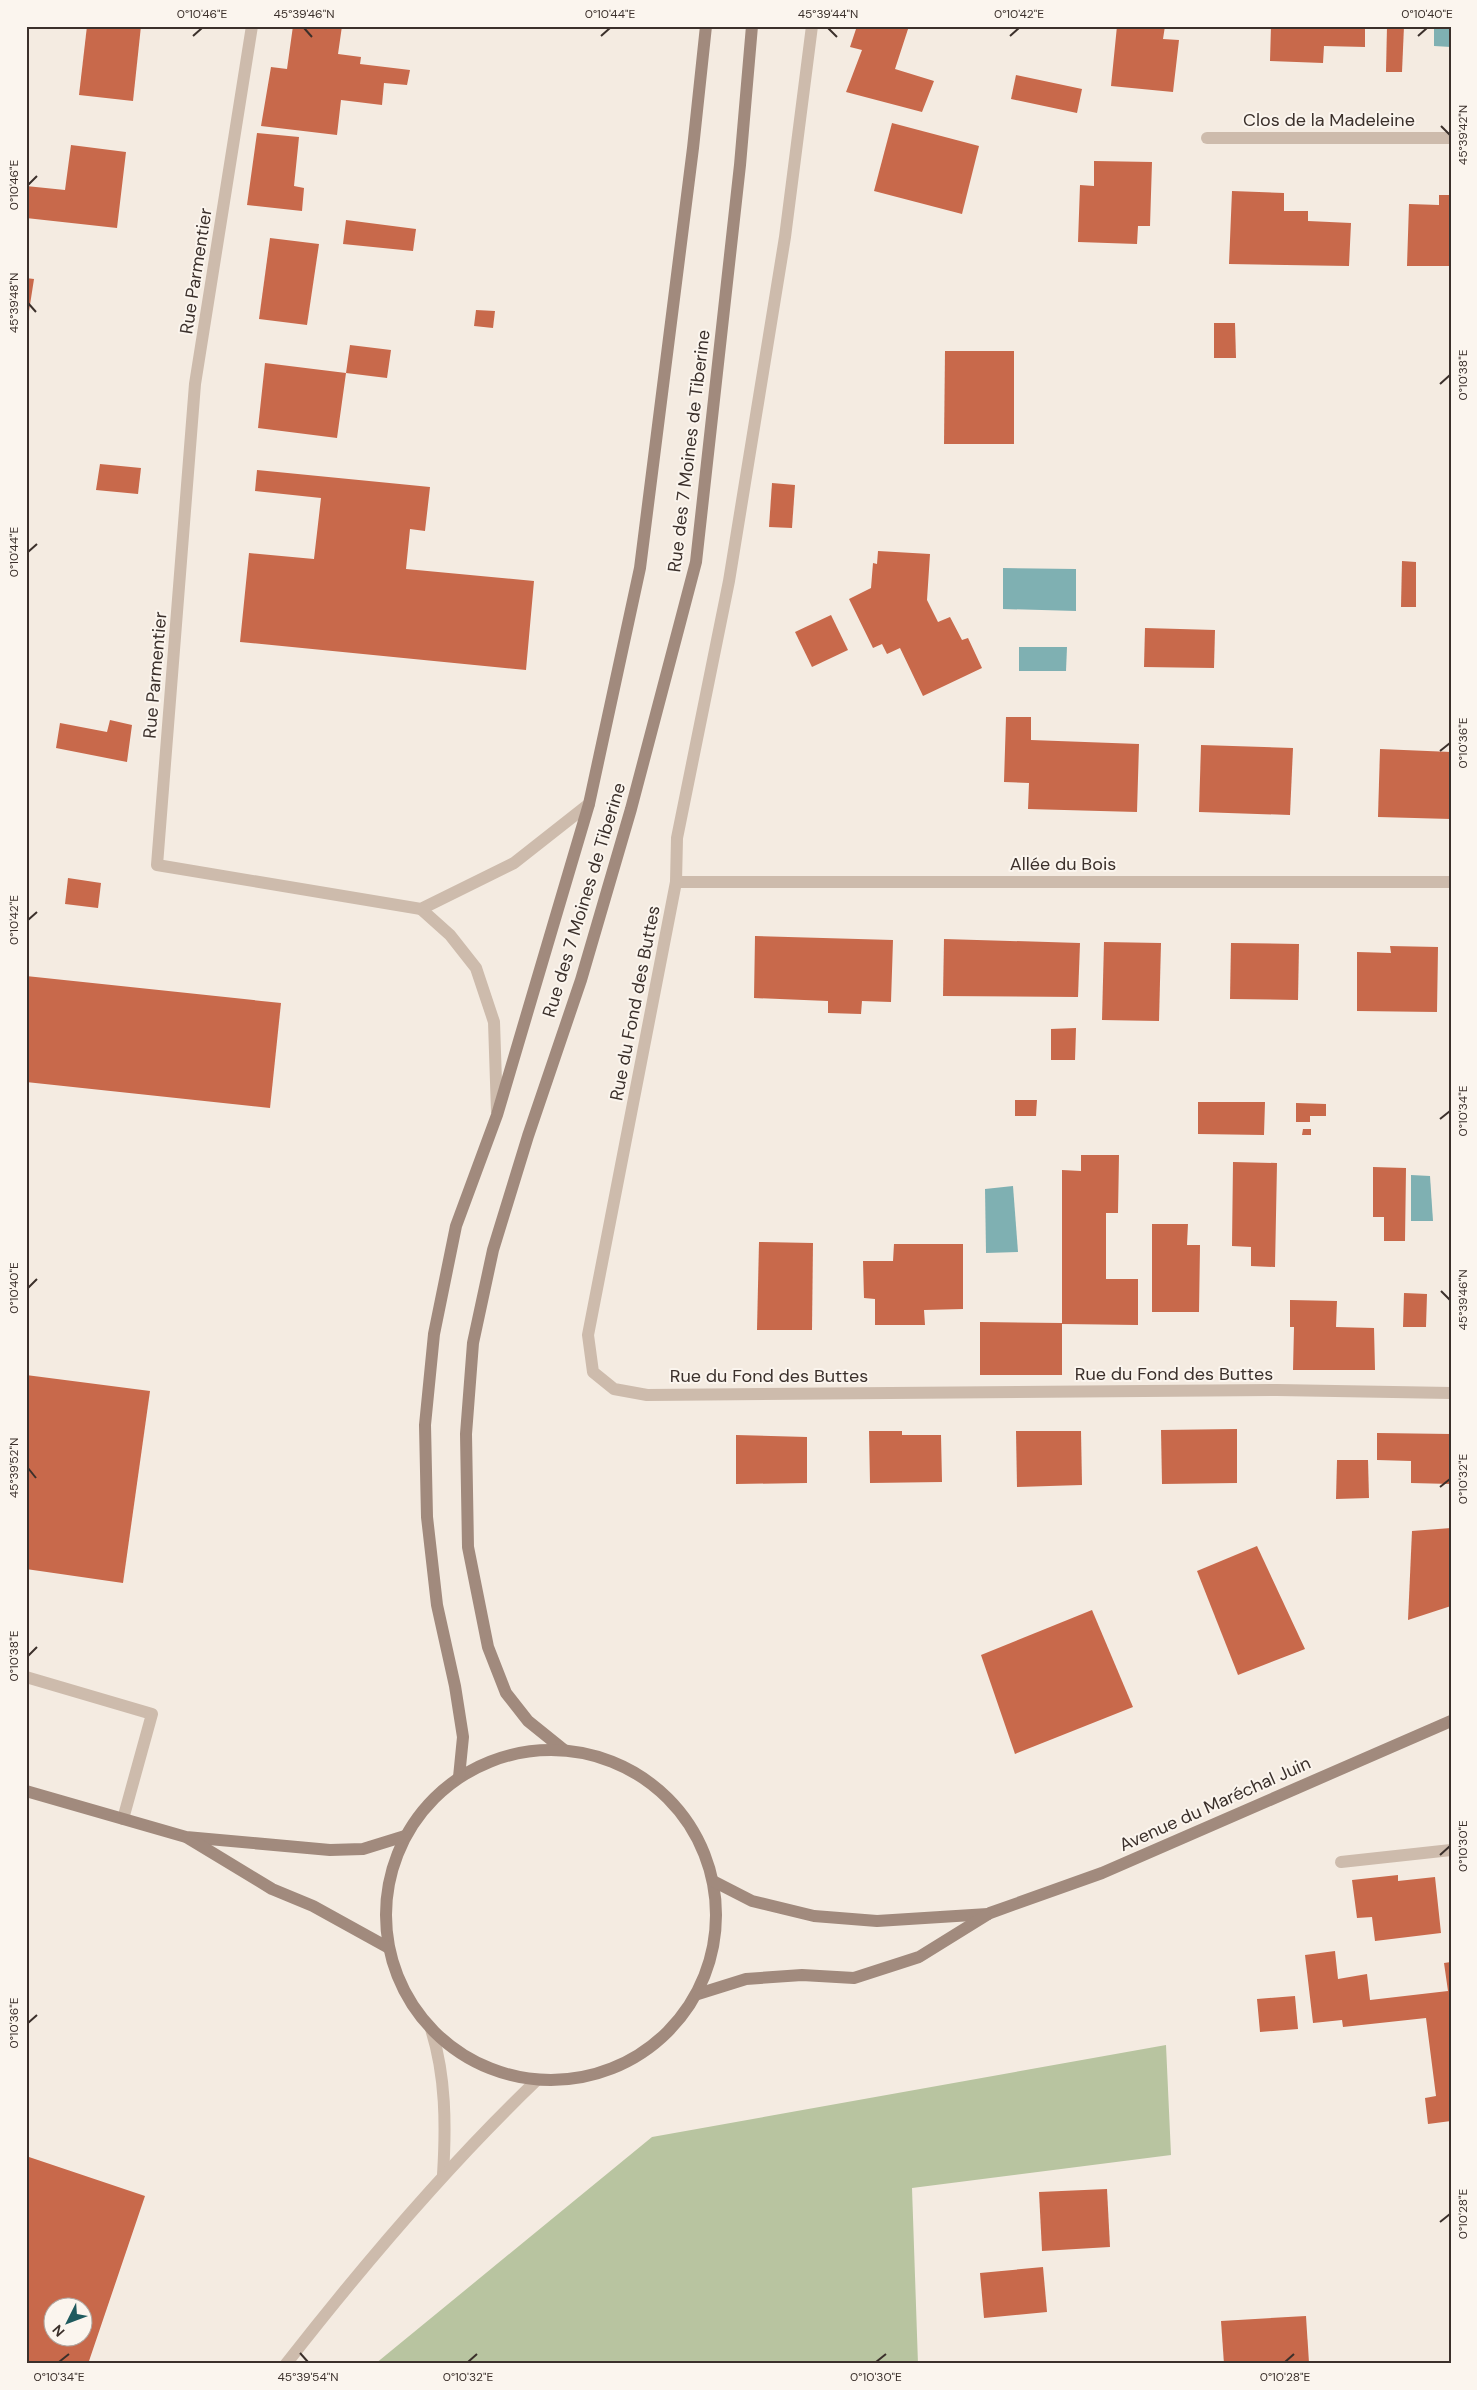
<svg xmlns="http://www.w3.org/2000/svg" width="1477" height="2390" font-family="'DM Sans',sans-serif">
  <rect width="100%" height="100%" fill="#f4ebe1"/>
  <path fill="#b8c4a0" d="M 1166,2045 L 1171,2155 L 912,2188 L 918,2364 L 375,2364 L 652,2137 Z"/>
  <g fill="#7fb0b2">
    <path d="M 1434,26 L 1451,26 L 1451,47 L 1434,46 Z"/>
    <path d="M 1003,568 L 1076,569 L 1076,611 L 1003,609 Z"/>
    <path d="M 1019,647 L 1067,647 L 1066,671 L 1019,671 Z"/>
    <path d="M 1411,1175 L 1430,1176 L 1433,1221 L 1411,1221 Z"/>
    <path d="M 1013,1186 L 1018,1252 L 986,1253 L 985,1189 Z"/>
  </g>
  <g fill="#c8694b" fill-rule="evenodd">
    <path d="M 87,26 L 141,26 L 133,101 L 79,95 Z"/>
    <path d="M 293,26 L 342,26 L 338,54 L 361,57 L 360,64 L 410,70 L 407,85 L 384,83 L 382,105 L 341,100 L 337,135 L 261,126 L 271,67 L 287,69 Z"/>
    <path d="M 857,26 L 909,26 L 895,69 L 934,81 L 922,112 L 846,92 L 862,50 L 850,47 Z"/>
    <path d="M 1117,26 L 1165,26 L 1163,39 L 1179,40 L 1173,92 L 1111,86 Z"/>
    <path d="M 1271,26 L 1365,26 L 1365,47 L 1324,46 L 1323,63 L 1270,61 Z"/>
    <path d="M 1387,26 L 1404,26 L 1402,72 L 1386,72 Z"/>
    <path d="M 1016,75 L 1082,89 L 1077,113 L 1011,99 Z"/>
    <path d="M 892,123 L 979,146 L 962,214 L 874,191 Z"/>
    <path d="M 257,133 L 299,137 L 294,186 L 304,188 L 302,211 L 247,205 Z"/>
    <path d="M 71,145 L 126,152 L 117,228 L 26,218 L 26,186 L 65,190 Z"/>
    <path d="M 1094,161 L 1152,162 L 1150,226 L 1138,226 L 1137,244 L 1078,242 L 1080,185 L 1094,186 Z"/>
    <path d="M 1232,191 L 1284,193 L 1284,211 L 1308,211 L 1308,221 L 1351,223 L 1349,266 L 1229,264 Z"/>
    <path d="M 1439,195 L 1451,195 L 1451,266 L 1407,266 L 1409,204 L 1439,205 Z"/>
    <path d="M 346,220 L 416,229 L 413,251 L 343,244 Z"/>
    <path d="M 270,238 L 319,244 L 307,325 L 259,319 Z"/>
    <path d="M 26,278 L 34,279 L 27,324 L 26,324 Z"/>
    <path d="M 476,310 L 495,311 L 493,328 L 474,326 Z"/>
    <path d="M 1214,323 L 1235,323 L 1236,358 L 1214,358 Z"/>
    <path d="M 350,345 L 391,350 L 387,378 L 346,373 L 337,438 L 258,428 L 265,363 L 346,373 Z"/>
    <path d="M 945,351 L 1014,351 L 1014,444 L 944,444 Z"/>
    <path d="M 100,464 L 141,468 L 138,494 L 96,490 Z"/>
    <path d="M 257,470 L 430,487 L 425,531 L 410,529 L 406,569 L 534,581 L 526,670 L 240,642 L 249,553 L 314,559 L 321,498 L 255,491 Z"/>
    <path d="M 772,483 L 795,485 L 792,528 L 769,527 Z"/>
    <path d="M 878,551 L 930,554 L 927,600 L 938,622 L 950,617 L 962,640 L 968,638 L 982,668 L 923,696 L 900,648 L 887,654 L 882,644 L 873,648 L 849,599 L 871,588 L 873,563 L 877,564 Z"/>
    <path d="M 1402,561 L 1416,562 L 1416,607 L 1401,607 Z"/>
    <path d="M 831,615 L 848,650 L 812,667 L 795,632 Z"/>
    <path d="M 1145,628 L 1215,630 L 1214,668 L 1144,667 Z"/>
    <path d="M 1006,717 L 1031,717 L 1031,740 L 1139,744 L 1137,812 L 1028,809 L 1029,783 L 1004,782 Z"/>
    <path d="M 110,720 L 132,725 L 127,762 L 56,748 L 60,723 L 107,732 Z"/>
    <path d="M 1201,745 L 1293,748 L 1290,815 L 1199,812 Z"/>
    <path d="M 1380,749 L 1451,752 L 1451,819 L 1378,817 Z"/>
    <path d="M 68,878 L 101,883 L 98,908 L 65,904 Z"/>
    <path d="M 755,936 L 893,940 L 891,1002 L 862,1001 L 861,1014 L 828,1013 L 828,1001 L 754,998 Z"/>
    <path d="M 944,939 L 1080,943 L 1078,997 L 943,996 Z"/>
    <path d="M 1104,942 L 1161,943 L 1159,1021 L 1102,1020 Z"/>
    <path d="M 1231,943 L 1299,944 L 1298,1000 L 1230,999 Z"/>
    <path d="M 1390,946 L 1438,947 L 1437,1012 L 1357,1011 L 1357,952 L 1391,953 Z"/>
    <path d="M 26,976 L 281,1003 L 270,1108 L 26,1082 Z"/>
    <path d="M 1076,1028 L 1075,1060 L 1051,1060 L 1051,1029 Z"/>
    <path d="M 1015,1100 L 1037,1100 L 1036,1116 L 1015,1116 Z"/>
    <path d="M 1198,1102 L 1265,1102 L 1264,1135 L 1198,1134 Z"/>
    <path d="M 1296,1103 L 1326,1104 L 1326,1116 L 1310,1116 L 1310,1122 L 1296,1122 Z"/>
    <path d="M 1303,1129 L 1311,1129 L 1311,1135 L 1302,1135 Z"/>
    <path d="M 1081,1155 L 1119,1155 L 1118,1213 L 1106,1213 L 1106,1279 L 1138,1279 L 1138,1325 L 1062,1324 L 1062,1170 L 1081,1171 Z"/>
    <path d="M 1233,1162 L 1277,1163 L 1275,1267 L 1251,1266 L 1251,1247 L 1232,1246 Z"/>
    <path d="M 1373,1167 L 1406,1168 L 1405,1241 L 1384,1241 L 1384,1217 L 1373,1217 Z"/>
    <path d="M 1152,1224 L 1188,1224 L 1187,1245 L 1200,1245 L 1199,1312 L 1152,1312 Z"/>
    <path d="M 759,1242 L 813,1243 L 812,1330 L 757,1330 Z"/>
    <path d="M 894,1244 L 963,1244 L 963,1309 L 924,1310 L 925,1325 L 875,1325 L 875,1299 L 864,1298 L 863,1261 L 893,1261 Z"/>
    <path d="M 1404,1293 L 1427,1294 L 1426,1327 L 1403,1327 Z"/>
    <path d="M 1290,1300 L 1337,1301 L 1336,1327 L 1374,1328 L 1375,1370 L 1293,1370 L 1294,1327 L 1290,1327 Z"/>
    <path d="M 980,1322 L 1062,1323 L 1062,1375 L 980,1375 Z"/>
    <path d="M 26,1375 L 150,1391 L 123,1583 L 26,1569 Z"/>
    <path d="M 1237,1429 L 1237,1483 L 1162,1484 L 1161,1430 Z"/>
    <path d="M 869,1431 L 902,1431 L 902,1435 L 941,1435 L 942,1482 L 870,1483 Z"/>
    <path d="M 1016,1431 L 1081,1431 L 1082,1485 L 1017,1487 Z"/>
    <path d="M 1377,1433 L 1451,1434 L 1451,1484 L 1411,1483 L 1411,1461 L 1377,1460 Z"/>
    <path d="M 736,1435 L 807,1437 L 807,1483 L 736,1484 Z"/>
    <path d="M 1337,1460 L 1368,1460 L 1369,1498 L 1336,1499 Z"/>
    <path d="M 1451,1528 L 1451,1606 L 1408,1620 L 1412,1531 Z"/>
    <path d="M 1257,1546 L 1305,1649 L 1238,1675 L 1197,1571 Z"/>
    <path d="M 1092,1610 L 1133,1707 L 1015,1754 L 981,1655 Z"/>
    <path d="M 1398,1875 L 1398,1881 L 1435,1877 L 1441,1933 L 1375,1941 L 1372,1917 L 1357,1918 L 1352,1880 Z"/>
    <path d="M 1335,1951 L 1338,1979 L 1367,1974 L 1370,2000 L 1448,1991 L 1444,1963 L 1451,1962 L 1451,2121 L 1428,2124 L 1425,2098 L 1436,2096 L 1426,2018 L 1343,2027 L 1342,2020 L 1313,2023 L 1305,1955 Z"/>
    <path d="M 1295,1996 L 1298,2029 L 1260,2032 L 1257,1999 Z"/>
    <path d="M 26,2156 L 145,2196 L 88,2364 L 26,2364 ZM 52,2308 L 82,2308 L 82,2338 L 52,2338 Z"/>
    <path d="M 1107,2189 L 1110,2247 L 1042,2251 L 1039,2192 Z"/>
    <path d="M 1043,2267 L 1047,2312 L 984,2318 L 980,2273 Z"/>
    <path d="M 1306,2316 L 1309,2363 L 1224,2364 L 1221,2321 Z"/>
  </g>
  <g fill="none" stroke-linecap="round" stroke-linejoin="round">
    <g stroke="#cdbbac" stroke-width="12">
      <path d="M 676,882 L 677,838 L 729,581 L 785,237 L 812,26"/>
      <path d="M 26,1677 L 152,1714 L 123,1819"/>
    </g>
    <g stroke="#cdbbac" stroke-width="12">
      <path d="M 252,26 L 195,384 L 157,865 L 421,909 L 514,863 L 589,804"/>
      <path d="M 1207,138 L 1451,138"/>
      <path d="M 1451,882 L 676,882 L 588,1335 L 593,1372 L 614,1389 L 647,1395 L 1277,1390 L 1451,1393"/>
      <path d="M 421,909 L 450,935 L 476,968 L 494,1022 L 497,1112"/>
      <path d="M 1341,1862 L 1451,1850"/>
      <path d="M 431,2029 C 446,2076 446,2126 443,2175"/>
      <path d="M 286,2364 C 364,2264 445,2168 537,2080"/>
    </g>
    <g stroke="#a18a7d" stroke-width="12">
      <path d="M 564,1750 L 528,1721 L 506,1693 L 488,1647 L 468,1547 L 466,1434 L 473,1343 L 493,1250 L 528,1136 L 581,980 L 631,809 L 696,562 L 740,165 L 752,26"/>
      <circle cx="551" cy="1915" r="165"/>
      <path d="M 459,1777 L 463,1737 L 455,1686 L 437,1605 L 427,1517 L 425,1425 L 434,1334 L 456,1226 L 497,1115 L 589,804 L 640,568 L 693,148 L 706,26"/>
      <path d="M 26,1791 L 186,1837 L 330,1850 L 363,1849 L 405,1836"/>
      <path d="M 188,1838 L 272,1889 L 313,1906 L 389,1948"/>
      <path d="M 713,1881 L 752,1901 L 814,1916 L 877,1921 L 988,1914"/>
      <path d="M 698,1994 L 746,1979 L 802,1975 L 854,1978 L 919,1957 L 990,1913 L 1102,1873 L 1451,1721"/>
    </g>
  </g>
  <path fill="none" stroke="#3b302b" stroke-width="2" d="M 304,28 L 312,37M 828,28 L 837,37M 193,36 L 202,28M 601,36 L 610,28M 1010,36 L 1019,28M 1418,36 L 1427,28M 1441,126 L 1450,135M 28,185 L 37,176M 28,303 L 36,312M 1440,384 L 1450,375M 28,552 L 37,544M 1440,751 L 1450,743M 28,920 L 37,912M 1440,1119 L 1450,1111M 28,1288 L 37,1279M 1441,1291 L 1450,1300M 28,1468 L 36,1478M 1440,1487 L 1450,1479M 28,1656 L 37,1647M 1440,1855 L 1450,1846M 28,2023 L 37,2015M 1440,2222 L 1450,2214M 300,2353 L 308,2362M 59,2362 L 69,2354M 468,2362 L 477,2354M 876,2362 L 886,2354M 1285,2362 L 1294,2354"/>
  <g text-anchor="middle" stroke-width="4" stroke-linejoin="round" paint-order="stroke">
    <g font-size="18" fill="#3b302b" stroke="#fbf5ee">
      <text x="1329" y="126">Clos de la Madeleine</text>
      <text transform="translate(196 271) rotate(-81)" y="6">Rue Parmentier</text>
      <text transform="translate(689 451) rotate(-83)" y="6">Rue des 7 Moines de Tiberine</text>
      <text transform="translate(155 675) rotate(-85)" y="6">Rue Parmentier</text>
      <text x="1063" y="870">Allée du Bois</text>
      <text transform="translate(584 900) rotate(-73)" y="6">Rue des 7 Moines de Tiberine</text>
      <text transform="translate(635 1003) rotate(-79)" y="6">Rue du Fond des Buttes</text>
      <text x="1174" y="1380">Rue du Fond des Buttes</text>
      <text x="769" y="1382">Rue du Fond des Buttes</text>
      <text transform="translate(1215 1804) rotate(-24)" y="6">Avenue du Maréchal Juin</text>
    </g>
  </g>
  <rect width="1477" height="2390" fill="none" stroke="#fbf5ee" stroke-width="55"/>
  <g transform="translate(68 2322) rotate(228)"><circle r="24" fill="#fbf5ee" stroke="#aea6a0"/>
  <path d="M0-4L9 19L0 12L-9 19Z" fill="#1f5a5e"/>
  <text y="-8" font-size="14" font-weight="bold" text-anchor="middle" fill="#3b302b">N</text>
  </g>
  <rect x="28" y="28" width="1422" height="2334" fill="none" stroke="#3b302b" stroke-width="2"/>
  <g font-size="12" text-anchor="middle" fill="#3b302b">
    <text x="202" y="18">0°10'46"E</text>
    <text x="304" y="18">45°39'46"N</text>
    <text x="610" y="18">0°10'44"E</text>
    <text x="828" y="18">45°39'44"N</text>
    <text x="1019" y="18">0°10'42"E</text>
    <text x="1427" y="18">0°10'40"E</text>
    <text transform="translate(1463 135) rotate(-90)" y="4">45°39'42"N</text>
    <text transform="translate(14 185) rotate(-90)" y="4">0°10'46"E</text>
    <text transform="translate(14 303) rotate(-90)" y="4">45°39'48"N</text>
    <text transform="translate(1463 375) rotate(-90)" y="4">0°10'38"E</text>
    <text transform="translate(14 552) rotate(-90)" y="4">0°10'44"E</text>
    <text transform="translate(1463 743) rotate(-90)" y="4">0°10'36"E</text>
    <text transform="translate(14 920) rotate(-90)" y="4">0°10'42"E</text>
    <text transform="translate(1463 1111) rotate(-90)" y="4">0°10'34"E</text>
    <text transform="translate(14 1288) rotate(-90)" y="4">0°10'40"E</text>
    <text transform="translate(1463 1300) rotate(-90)" y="4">45°39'46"N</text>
    <text transform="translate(14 1468) rotate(-90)" y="4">45°39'52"N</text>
    <text transform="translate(1463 1479) rotate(-90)" y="4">0°10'32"E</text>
    <text transform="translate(14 1656) rotate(-90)" y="4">0°10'38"E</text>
    <text transform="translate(1463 1846) rotate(-90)" y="4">0°10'30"E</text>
    <text transform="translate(14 2023) rotate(-90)" y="4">0°10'36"E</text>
    <text transform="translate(1463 2214) rotate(-90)" y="4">0°10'28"E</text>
    <text x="59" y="2381">0°10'34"E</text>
    <text x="308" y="2381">45°39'54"N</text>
    <text x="468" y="2381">0°10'32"E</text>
    <text x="876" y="2381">0°10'30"E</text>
    <text x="1285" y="2381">0°10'28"E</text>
  </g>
</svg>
